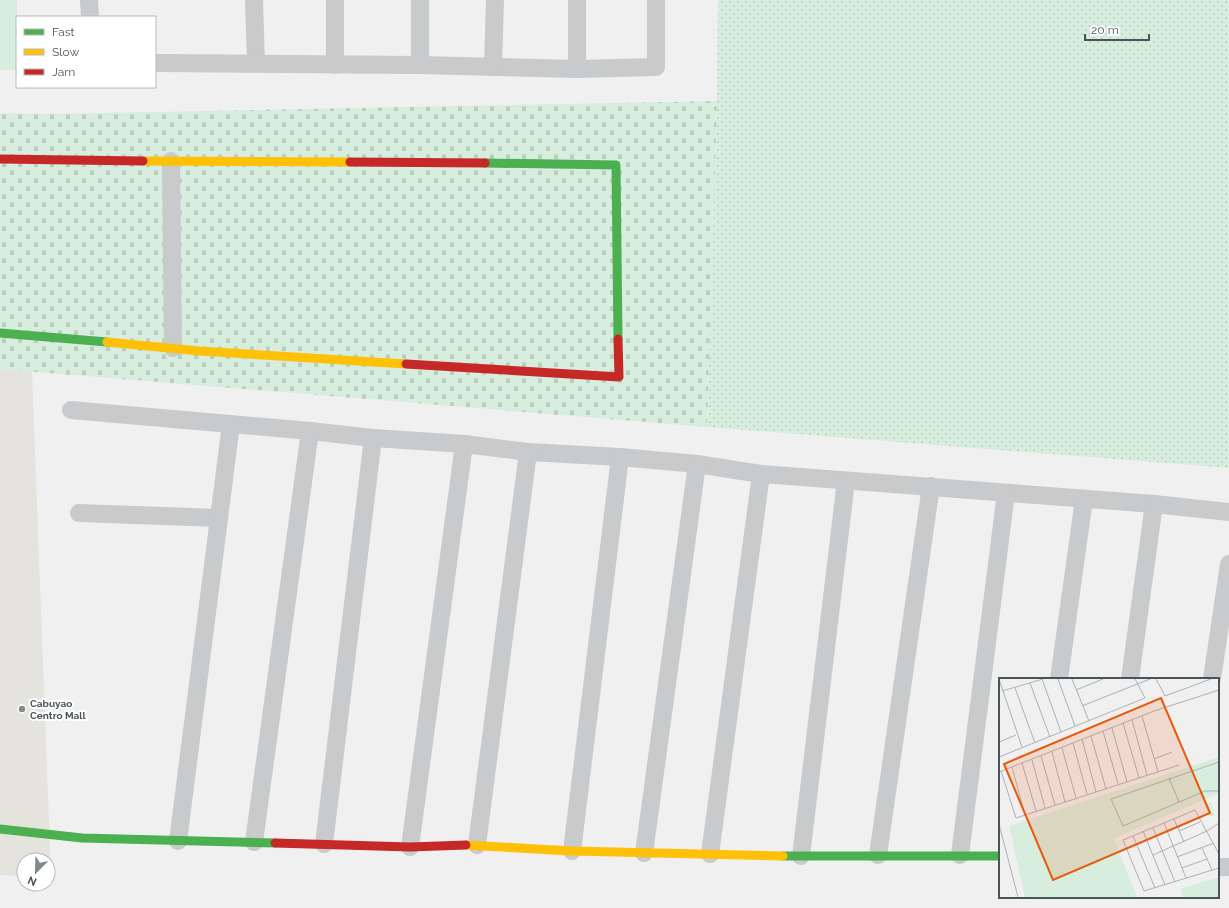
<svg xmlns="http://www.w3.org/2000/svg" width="1229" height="908" font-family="Raleway,sans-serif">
  <defs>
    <pattern id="grass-dots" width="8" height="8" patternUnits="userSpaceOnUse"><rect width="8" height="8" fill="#d7edde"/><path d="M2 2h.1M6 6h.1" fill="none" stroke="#bacdc1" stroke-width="1.8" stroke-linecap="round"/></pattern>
    <pattern id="cemetery-stones" width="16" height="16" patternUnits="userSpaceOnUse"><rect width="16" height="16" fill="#d7edde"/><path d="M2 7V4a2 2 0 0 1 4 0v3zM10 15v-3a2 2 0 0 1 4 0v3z" fill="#bacdc1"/></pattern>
  </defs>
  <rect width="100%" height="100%" fill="#f0f0f0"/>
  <path fill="#e5e3de" d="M 0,369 L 32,372 L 51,876 L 48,876 L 48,860 L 24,860 L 24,876 L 0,875 Z"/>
  <path fill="url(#grass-dots)" d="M 718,0 L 1229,0 L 1229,468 L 707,427 L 717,101 Z"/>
  <path fill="url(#cemetery-stones)" d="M 717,101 L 707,427 L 0,369 L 0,113 L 46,114 Z"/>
  <rect fill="#d7edde" x="0" y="0" width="17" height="70"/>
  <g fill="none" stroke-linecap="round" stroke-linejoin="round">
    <g stroke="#c8cacb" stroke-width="18">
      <path d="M 89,0 L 90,17"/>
      <path d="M 254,0 L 256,63"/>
      <path d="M 155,63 L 420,65 L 577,69 L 656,67 L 656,0"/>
      <path d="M 335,65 L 335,0"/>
      <path d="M 420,65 L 420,0"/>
      <path d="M 493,67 L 495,0"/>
      <path d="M 577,69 L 577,0"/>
      <path d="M 171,161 L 173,348"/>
      <path d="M 71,410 L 310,431 L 373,438 L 464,444 L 528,452 L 620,457 L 697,464 L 761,474 L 1154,504 L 1229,512"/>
      <path d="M 79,513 L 219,518"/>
      <path d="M 1059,679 L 1084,499"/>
      <path d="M 1130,679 L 1154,504"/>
      <path d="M 1212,679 L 1229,564"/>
      <path d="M 178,841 L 231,424"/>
      <path d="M 254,842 L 310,431"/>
      <path d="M 324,844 L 373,438"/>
      <path d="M 477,845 L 528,452"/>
      <path d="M 410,847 L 464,444"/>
      <path d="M 572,851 L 620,457"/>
      <path d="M 644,853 L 697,464"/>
      <path d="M 710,854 L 761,474"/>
      <path d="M 878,855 L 931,486"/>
      <path d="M 960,855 L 1006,493"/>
      <path d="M 801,856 L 846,481"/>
      <path d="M 1218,867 L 1229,867"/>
    </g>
    <g stroke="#4caf50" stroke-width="9">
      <path d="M 485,163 L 616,165 L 618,339"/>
      <path d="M 0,333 L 107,342"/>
      <path d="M 0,829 L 82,838 L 275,843"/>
      <path d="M 783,856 L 1000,856"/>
    </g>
    <g stroke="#ffc107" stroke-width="9">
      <path d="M 143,161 L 350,162"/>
      <path d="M 107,342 L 199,351 L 406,364"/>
      <path d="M 466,845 L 572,851 L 783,856"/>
    </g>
    <g stroke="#c62828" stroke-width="9">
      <path d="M 0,159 L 143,161"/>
      <path d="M 350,162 L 485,163"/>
      <path d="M 406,364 L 619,377 L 618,339"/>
      <path d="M 275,843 L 410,847 L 466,845"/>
    </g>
  </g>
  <circle fill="#838a8e" stroke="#fff" stroke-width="1.5" cx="22" cy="709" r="4"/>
  <g text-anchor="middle" stroke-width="4" stroke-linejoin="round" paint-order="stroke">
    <g font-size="10" font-weight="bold" fill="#49535a" stroke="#fff" text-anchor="start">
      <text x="30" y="707">Cabuyao<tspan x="30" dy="12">Centro Mall</tspan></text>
    </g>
  </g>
  <g transform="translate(999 678)">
    <rect width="220" height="220" fill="#f0f0f0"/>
    <path d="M 98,119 L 138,219 L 26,219 L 10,148 Z" fill="#d7edde"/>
    <path d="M 220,199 L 220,219 L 184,219 L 181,211 Z" fill="#d7edde"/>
    <path d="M 220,79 L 220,115 L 114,161 L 98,119 Z" fill="#d7edde"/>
    <path d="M 211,125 L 216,137 L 210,139 L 205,127 Z" fill="#d7edde"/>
    <path fill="none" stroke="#adb1b4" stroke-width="1" d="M 0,1 L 23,69M 43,1 L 62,54M 59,1 L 76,48M 73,1 L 90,43M 157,1 L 166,18 L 212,1M 31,5 L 51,59M 16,10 L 36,65M 77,12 L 104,1M 3,13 L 44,1M 83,28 L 151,1M 143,38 L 159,94M 133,42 L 148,97M 124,45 L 140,100M 113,50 L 128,104M 104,53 L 119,106M 92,58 L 107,111M 83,61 L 97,114M 0,64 L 17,57M 74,65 L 88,116M 63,70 L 77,120M 53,74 L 66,124M 42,78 L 56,127M 0,79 L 146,20 L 136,1M 155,81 L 173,74M 33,82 L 46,130M 220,84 L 112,121 L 124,148 L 206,113 L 220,113M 23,85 L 37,133M 13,89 L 26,137M 2,93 L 17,140 L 180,87M 0,94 L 155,33 L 220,12M 170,100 L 180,124M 175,141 L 185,164M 165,145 L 187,200M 0,146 L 19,219M 154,150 L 176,204M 144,153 L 166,207M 180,153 L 201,144M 134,158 L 156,210M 203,170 L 213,192M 220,176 L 196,132 L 124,162 L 145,213 L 220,190M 154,177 L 208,153 L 220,145M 178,179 L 215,165M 183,190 L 208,181"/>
    <path fill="#e8590c" fill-opacity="0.15" stroke="#e8590c" stroke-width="2" d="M 162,20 L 211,135 L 54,202 L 5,86 Z"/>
    <rect width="220" height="220" fill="none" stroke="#49535a" stroke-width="2"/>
  </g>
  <rect x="16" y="16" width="140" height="72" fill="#ffffff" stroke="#b6babd"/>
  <rect x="24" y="29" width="20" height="6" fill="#4caf50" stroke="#b6babd"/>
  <text x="52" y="36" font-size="12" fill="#49535a">Fast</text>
  <rect x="24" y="49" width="20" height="6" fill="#ffc107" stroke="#b6babd"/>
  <text x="52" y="56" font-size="12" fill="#49535a">Slow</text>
  <rect x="24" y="69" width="20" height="6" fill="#c62828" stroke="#b6babd"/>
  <text x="52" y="76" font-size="12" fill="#49535a">Jam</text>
  <g transform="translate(36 872) rotate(203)"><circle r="19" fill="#ffffff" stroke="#b6babd"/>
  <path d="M0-3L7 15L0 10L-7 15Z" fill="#838a8e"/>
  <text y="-6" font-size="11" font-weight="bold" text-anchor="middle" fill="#49535a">N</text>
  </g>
  <path d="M1085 34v6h64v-6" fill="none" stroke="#49535a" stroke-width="2"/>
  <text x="1091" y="34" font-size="12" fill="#49535a" stroke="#ffffff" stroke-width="3" paint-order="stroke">20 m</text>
</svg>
